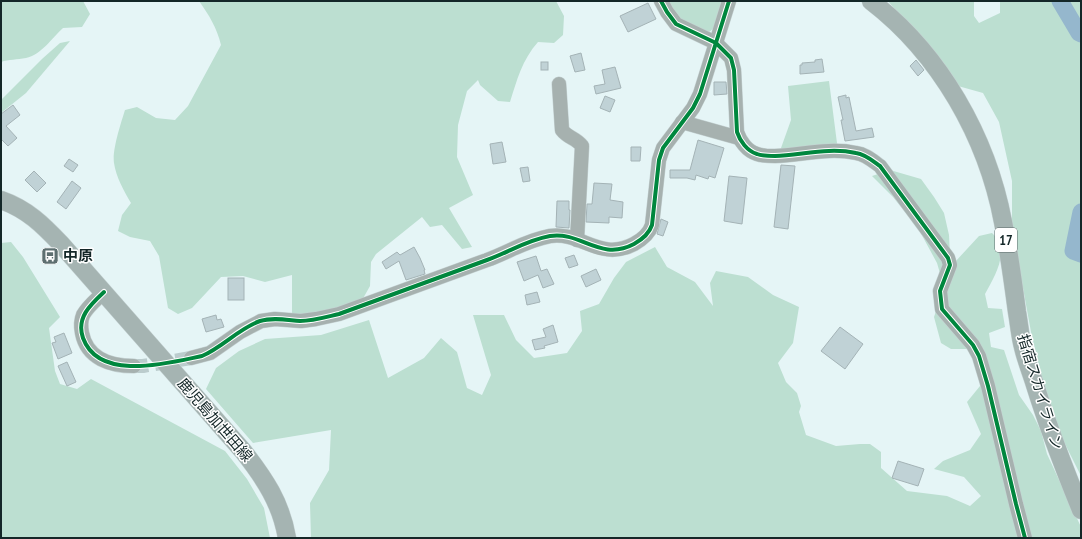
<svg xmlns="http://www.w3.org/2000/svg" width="1082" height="539" font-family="'PT Sans Narrow','Noto Sans JP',sans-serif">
  <rect width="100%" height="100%" fill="#e5f5f6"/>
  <g fill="#bcdfd1">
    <path d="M 1,1 L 83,1 L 90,14 L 82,27 L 63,28 C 52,38 41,55 26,58 C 17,60 9,59 1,62 Z"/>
    <path d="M 199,1 L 556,1 L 564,16 L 563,35 L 554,43 L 538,42 C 522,60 517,80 510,102 L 498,101 L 480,85 L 478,80 L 467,91 L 458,125 L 457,157 L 473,195 L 449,208 L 472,247 L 462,249 L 442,225 L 430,227 L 422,217 L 376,254 L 371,262 L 370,286 L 361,302 L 322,313 L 292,315 L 292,275 L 265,282 L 243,276 L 221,277 L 192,308 L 178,314 L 168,308 L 159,256 L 150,241 L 130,237 L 118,231 L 122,215 L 131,203 C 124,191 116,177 114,163 C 112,150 121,123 125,110 L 137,107 L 156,118 L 175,120 L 188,106 L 221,45 C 217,28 209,15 199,1 Z"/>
    <path d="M 665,1 L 724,1 L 715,27 L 708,33 L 676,22 Z"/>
    <path d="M 888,1 L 951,1 L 954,2 L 955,1 L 974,1 L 974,16 L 979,23 L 1000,13 L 1000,1 L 1081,1 L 1081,476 L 1059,432 L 1043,382 L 1031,332 L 1012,228 L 1012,181 L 999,122 L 983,93 L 958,86 Z"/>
    <path d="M 70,41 L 26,93 L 1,113 L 1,100 L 42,59 L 60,43 Z"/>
    <path d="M 829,81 L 838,151 L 783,156 L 781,148 L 791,120 L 788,86 Z"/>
    <path d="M 890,170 L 921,179 L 934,197 L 944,213 L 949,235 L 950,256 L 955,262 L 979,236 L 992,233 C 1011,250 995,276 985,294 L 988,308 L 1002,309 L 1005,327 L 989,333 L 991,347 L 1004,350 L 1019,395 L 1033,415 L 1041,431 L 1047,454 L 1081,527 L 1081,538 L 311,538 L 310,503 L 329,470 L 331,430 L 253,443 L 206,389 L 216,368 L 239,351 L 265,339 L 321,335 L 369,320 L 388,378 L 424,358 L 441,338 L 457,352 L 467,388 L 482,395 L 491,375 L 473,315 L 504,315 L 516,340 L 534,358 L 567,353 L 582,331 L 580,311 L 599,304 L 614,278 L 626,262 L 655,247 L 667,267 L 695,282 L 713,306 L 710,283 L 716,271 L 748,277 L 773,295 L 799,307 L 793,343 L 778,363 L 786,382 L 797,393 L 801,406 L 799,412 L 806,435 L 836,446 L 860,444 L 870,444 L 881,452 L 881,468 L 907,491 L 947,496 L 970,506 L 981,496 L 964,477 L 934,469 L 943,461 L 970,450 L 981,434 L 967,402 L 980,386 L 979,367 L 967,349 L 951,349 L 941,343 L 934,317 L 944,287 L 937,263 L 918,228 L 893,197 L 872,176 Z"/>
    <path d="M 11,242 L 23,257 L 60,317 L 49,328 L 55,371 L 60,384 L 77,389 L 91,379 L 225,451 L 247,479 L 264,508 L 270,538 L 1,538 L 1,243 Z"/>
  </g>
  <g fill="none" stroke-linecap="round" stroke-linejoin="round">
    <g stroke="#95b7cd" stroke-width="17">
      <path d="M 1060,1 L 1079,33 L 1081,34"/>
      <path d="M 1081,212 L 1073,251 L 1081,254"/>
    </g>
  </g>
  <g fill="#c0d2d6" stroke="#a4b3b6">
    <path d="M 648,3 L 656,19 L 628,32 L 620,16 Z"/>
    <path d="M 581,53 L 585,70 L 575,72 L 570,56 Z"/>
    <path d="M 822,59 L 824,72 L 800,74 L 800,65 L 802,65 L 802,63 L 815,62 L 815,60 Z"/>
    <path d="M 916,60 L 924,70 L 918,76 L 910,66 Z"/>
    <rect x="541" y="62" width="7" height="8"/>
    <path d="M 615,67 L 621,88 L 596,94 L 594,86 L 605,84 L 602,70 Z"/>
    <path d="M 714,82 L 726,82 L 727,94 L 714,95 Z"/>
    <path d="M 846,95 L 846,98 L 849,97 L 856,131 L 872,128 L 874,137 L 845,141 L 841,120 L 843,120 L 838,97 Z"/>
    <path d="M 605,96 L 615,100 L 610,112 L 600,108 Z"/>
    <path d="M 13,105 L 20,115 L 6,126 L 17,138 L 8,146 L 1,139 L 1,114 Z"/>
    <path d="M 698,140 L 724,148 L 715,178 L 709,176 L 708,179 L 696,175 L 695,180 L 687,178 L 670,178 L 670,170 L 690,170 Z"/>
    <path d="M 502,142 L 506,162 L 493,164 L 490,144 Z"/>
    <path d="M 631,147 L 641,147 L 640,161 L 631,161 Z"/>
    <path d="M 69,159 L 78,165 L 73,172 L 64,166 Z"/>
    <path d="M 781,165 L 795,166 L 788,229 L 774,227 Z"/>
    <path d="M 528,167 L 530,181 L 523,182 L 520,168 Z"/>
    <path d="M 34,171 L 46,183 L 37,192 L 25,180 Z"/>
    <path d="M 729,176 L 747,178 L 742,224 L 724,221 Z"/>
    <path d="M 72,181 L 81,188 L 66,209 L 57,202 Z"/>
    <path d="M 594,183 L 612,184 L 610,200 L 623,202 L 622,218 L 609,217 L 609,223 L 586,222 L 587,204 L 592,204 Z"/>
    <path d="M 557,201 L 569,201 L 569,210 L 570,210 L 569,228 L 556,227 Z"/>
    <path d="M 661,219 L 668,222 L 663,236 L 657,234 Z"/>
    <path d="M 414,247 L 420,258 L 425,270 L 424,270 L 425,274 L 406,280 L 399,261 L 386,269 L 382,262 L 397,252 L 400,255 Z"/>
    <path d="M 574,255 L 578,265 L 569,268 L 565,258 Z"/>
    <path d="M 536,256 L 541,271 L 547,269 L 554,284 L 543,288 L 538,275 L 524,281 L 517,262 Z"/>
    <path d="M 596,269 L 601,280 L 586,287 L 581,276 Z"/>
    <rect x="228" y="278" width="16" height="22"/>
    <path d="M 537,292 L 540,302 L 527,305 L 525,295 Z"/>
    <path d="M 216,315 L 217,320 L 221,319 L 224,327 L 206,332 L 202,319 Z"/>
    <path d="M 553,325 L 558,342 L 544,346 L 545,348 L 535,350 L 532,340 L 546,337 L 543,329 Z"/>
    <path d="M 840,327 L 863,344 L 845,369 L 821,351 Z"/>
    <path d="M 64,333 L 72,353 L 58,359 L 52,343 L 56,342 L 54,337 Z"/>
    <path d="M 67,362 L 76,382 L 67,386 L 58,366 Z"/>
    <path d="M 898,461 L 924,469 L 918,486 L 892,478 Z"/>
  </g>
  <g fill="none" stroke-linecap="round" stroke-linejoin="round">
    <path stroke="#bbcccd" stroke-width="14" stroke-dasharray="14 7" stroke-linecap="butt" d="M 134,366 L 143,366 L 191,358"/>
    <defs>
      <g id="minor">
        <path d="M 661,1 L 667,12 L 676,24 L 716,43 L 731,58 L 734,70 L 737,132 C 740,141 747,151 757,154 C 762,156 770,156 775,156 C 802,155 829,147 856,153 C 865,154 873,161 880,166 L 948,258 L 950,265 L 940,291 L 942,309 L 973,345 L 979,356 L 988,386 L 1016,504 L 1025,538"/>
        <path d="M 559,84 L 562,130 C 568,138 576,138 582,146 L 577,240"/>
        <path d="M 682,122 L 739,138"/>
        <path d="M 104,292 C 97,299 88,306 83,315 C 81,320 81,328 82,333 C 87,359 111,366 134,366"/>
        <path d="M 191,358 L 210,353 L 240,332 L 261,321 L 275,319 L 301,321 L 316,319 L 339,314 C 389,296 438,278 487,260 C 509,252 527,240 550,236 C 581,231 600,262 634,244 C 643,239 649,234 652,225 L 659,160 L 663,148 L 693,108 L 700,94 L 729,1"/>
      </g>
      <g id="major">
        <path d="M 871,1 C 940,54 987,137 1003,222 C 1009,251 1013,282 1017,312 C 1019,323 1020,336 1023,347 C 1026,360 1031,372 1035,385 C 1048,427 1064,468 1081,510"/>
        <path d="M 1,200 C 27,209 43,225 61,244 L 243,451 C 265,479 281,503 287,538"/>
      </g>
    </defs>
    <use href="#minor" stroke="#c5d2d3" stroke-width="15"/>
    <use href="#major" stroke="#c5d2d3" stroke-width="19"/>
    <use href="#minor" stroke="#a6b1af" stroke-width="14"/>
    <use href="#major" stroke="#a5b4b2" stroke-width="18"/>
    <defs>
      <g id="cycleway">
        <path d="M 661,1 L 667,12 L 676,24 L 716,43 L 731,58 L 734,70 L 737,132 C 740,141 747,151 757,154 C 762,156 770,156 775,156 C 802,155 829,147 856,153 C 865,154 873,161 880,166 L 948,258 L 950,265 L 940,291 L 942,309 L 973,345 L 979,356 L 988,386 L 1016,504 L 1025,538"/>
        <path d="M 104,292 C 90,305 76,318 83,338 C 99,382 168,363 202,356 C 223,347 238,329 260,321 C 273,317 287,320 300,321 C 313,321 326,317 339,314 C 389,296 438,278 487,260 C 509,252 527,240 550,236 C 581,231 600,262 634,244 C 643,239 649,234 652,225 L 659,160 L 663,148 L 693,108 L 700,94 L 729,1"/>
      </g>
    </defs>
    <use href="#cycleway" stroke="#fff" stroke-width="6"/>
    <use href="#cycleway" stroke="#00873e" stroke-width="4"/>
  </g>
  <defs>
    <symbol id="bus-square" viewBox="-11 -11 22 22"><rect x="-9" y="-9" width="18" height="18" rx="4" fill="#5d6f70" stroke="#fff"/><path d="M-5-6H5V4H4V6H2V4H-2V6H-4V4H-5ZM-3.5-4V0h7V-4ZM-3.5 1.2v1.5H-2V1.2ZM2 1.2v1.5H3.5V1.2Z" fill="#fff"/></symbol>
  </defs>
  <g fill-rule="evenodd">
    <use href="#bus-square" x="40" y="246" width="20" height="20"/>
  </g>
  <g text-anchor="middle" stroke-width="3" stroke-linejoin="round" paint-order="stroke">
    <rect fill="#fff" stroke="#5a6868" stroke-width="1" x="995" y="228" width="22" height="24" rx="3"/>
    <g font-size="14" font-weight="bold" fill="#142728">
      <text x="1006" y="245">17</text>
    </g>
    <g font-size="15" font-weight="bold" fill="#142728" stroke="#fff" text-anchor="start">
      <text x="63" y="261">中原</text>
    </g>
    <g font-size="15" fill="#142728" stroke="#fff">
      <text transform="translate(1040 392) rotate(73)" y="5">指宿スカイライン</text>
      <text transform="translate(215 420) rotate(49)" y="5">鹿児島加世田線</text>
    </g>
  </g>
  <rect width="1082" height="539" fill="none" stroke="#142728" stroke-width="4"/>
</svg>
